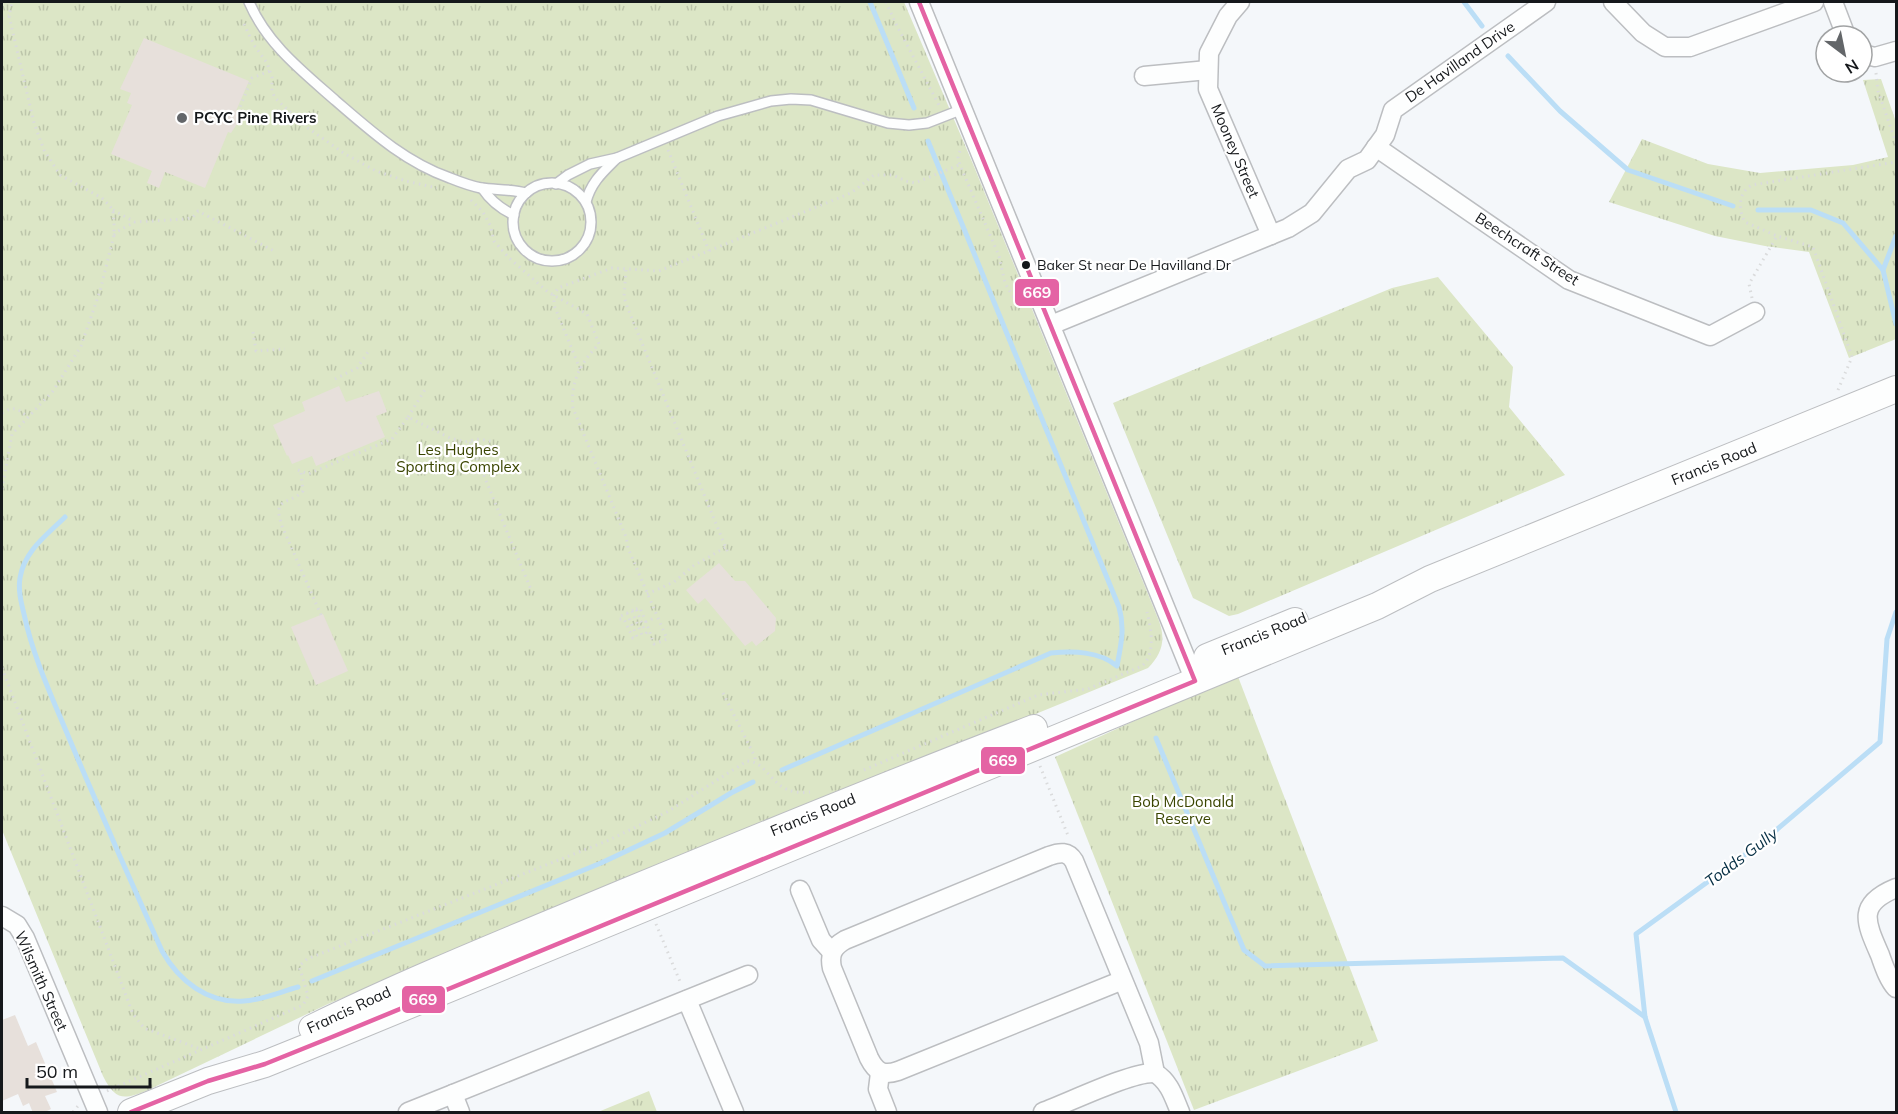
<svg xmlns="http://www.w3.org/2000/svg" width="1898" height="1114" font-family="Mulish,sans-serif">
  <defs>
    <pattern id="park-tufts" width="24" height="20" patternUnits="userSpaceOnUse" patternTransform="scale(1.5)"><rect width="24" height="20" fill="#dce6c6"/><path d="M3 7l-1-3M5 7V3M7 7l1-3M15 17l-1-3M17 17v-4M19 17l1-3" fill="none" stroke="#bcc5aa"/></pattern>
  </defs>
  <rect width="100%" height="100%" fill="#f4f7fa"/>
  <g fill="url(#park-tufts)">
    <path d="M 2,2 L 904,2 L 973,164 L 1159,621 C 1166,640 1162,654 1148,668 L 328,1004 L 146,1091 C 123,1100 115,1100 103,1076 L 2,830 Z"/>
    <path d="M 1881,79 L 1896,122 L 1896,339 L 1849,358 L 1809,252 L 1765,246 L 1715,236 L 1609,202 L 1642,139 L 1708,164 L 1760,173 L 1853,165 L 1888,157 L 1863,80 Z"/>
    <path d="M 1438,277 L 1513,367 L 1509,407 L 1565,475 L 1238,614 L 1229,616 L 1193,598 L 1113,403 L 1392,288 Z"/>
    <path d="M 1237,674 L 1378,1041 L 1194,1110 L 1055,757 Z"/>
    <path d="M 649,1091 L 657,1112 L 598,1112 Z"/>
  </g>
  <g fill="none" stroke-linecap="round" stroke-linejoin="round">
    <g stroke="#bbdef6" stroke-width="5">
      <path d="M 870,2 L 914,108"/>
      <path d="M 1464,2 L 1482,26"/>
      <path d="M 1508,56 L 1560,111 L 1628,170 L 1733,206"/>
      <path d="M 1758,210 L 1811,210 L 1843,223 L 1883,270"/>
      <path d="M 1896,236 L 1883,270 L 1896,324"/>
      <path d="M 65,517 C 47,535 24,551 20,578 C 18,590 21,602 24,614 C 33,657 52,697 69,738 C 99,809 130,880 162,951 C 179,981 208,1004 244,1001 C 262,1000 280,992 298,987"/>
      <path d="M 1156,738 L 1244,950 L 1265,966 L 1563,958 L 1645,1017"/>
      <path d="M 782,770 L 1051,653 C 1073,651 1099,651 1117,666 C 1121,645 1125,628 1119,607 L 928,141"/>
      <path d="M 312,981 L 601,863 L 665,833 L 731,793 L 753,782"/>
      <path d="M 1676,1112 L 1645,1017 L 1636,934 L 1761,843 L 1880,742 L 1887,639 L 1896,612"/>
    </g>
  </g>
  <g fill="#e7e0db">
    <path d="M 144,38 L 249,81 L 236,111 L 240,112 L 237,124 L 231,133 L 228,132 L 205,188 L 165,172 L 159,188 L 147,183 L 152,171 L 111,154 L 132,105 L 127,103 L 131,93 L 120,89 Z"/>
    <path d="M 339,386 L 346,402 L 379,391 L 387,412 L 376,416 L 385,437 L 316,466 L 312,456 L 292,464 L 288,455 L 287,456 L 273,425 L 305,411 L 302,402 Z"/>
    <path d="M 719,563 L 735,581 L 745,581 L 776,618 L 775,631 L 756,646 L 752,641 L 745,646 L 705,598 L 698,604 L 686,590 Z"/>
    <path d="M 323,614 L 348,671 L 316,685 L 291,627 Z"/>
    <path d="M 15,1015 L 28,1046 L 36,1042 L 57,1092 L 45,1096 L 51,1109 L 43,1113 L 33,1113 L 29,1103 L 23,1106 L 18,1094 L 2,1101 L 2,1020 Z"/>
  </g>
  <g fill="none" stroke-linecap="round" stroke-linejoin="round">
    <defs>
      <g id="lane">
        <path d="M 249,2 C 267,44 302,71 336,101 C 372,132 405,162 450,178 C 460,182 471,186 481,188 C 495,190 511,189 526,193"/>
        <circle cx="552" cy="222" r="39"/>
        <path d="M 556,184 L 568,175 L 590,164 L 617,158 L 718,116 L 771,101 L 791,99 L 811,100 L 888,123 L 909,125 L 927,123 L 963,109"/>
        <path d="M 482,188 C 490,200 501,209 514,215"/>
        <path d="M 586,202 C 591,182 603,172 617,158"/>
      </g>
      <g id="street">
        <path d="M 919,2 L 1195,681"/>
        <path d="M 1240,2 L 1228,16 L 1209,53 L 1208,89 L 1271,235"/>
        <path d="M 1613,2 L 1643,33 L 1665,47 L 1690,47 L 1814,2"/>
        <path d="M 1833,2 L 1846,36"/>
        <path d="M 1862,54 L 1875,57 L 1896,51"/>
        <path d="M 1144,76 L 1208,70"/>
        <path d="M 1376,147 L 1569,280 L 1710,336 L 1755,312"/>
        <path d="M 1051,325 L 1288,228 L 1312,213 L 1348,169 L 1367,160 L 1385,135 L 1393,110 L 1546,2"/>
        <path d="M 1896,888 C 1857,904 1865,921 1880,955 C 1884,966 1888,979 1896,988"/>
        <path d="M 800,890 L 821,940 L 831,951"/>
        <path d="M 2,916 L 17,925 L 25,938 L 98,1112"/>
        <path d="M 1123,980 L 898,1071 C 883,1076 876,1072 869,1058 L 832,968 C 829,954 833,947 845,940 L 1049,856 C 1060,852 1068,851 1074,861 L 1149,1043 L 1155,1073"/>
        <path d="M 687,1000 L 734,1112"/>
        <path d="M 880,1073 L 878,1089 L 887,1112"/>
        <path d="M 1155,1073 C 1170,1082 1174,1098 1180,1112"/>
        <path d="M 408,1112 L 453,1094"/>
        <path d="M 460,1112 L 453,1094 L 748,975"/>
        <path d="M 1043,1112 C 1068,1103 1133,1071 1155,1073"/>
      </g>
      <g id="secondary">
        <path d="M 1207,657 L 1295,621"/>
        <path d="M 312,1028 C 414,978 520,936 625,892 C 761,836 897,780 1034,728"/>
        <path d="M 131,1112 L 208,1081 L 265,1064 L 332,1037 L 1377,606 L 1430,579 L 1896,389"/>
      </g>
    </defs>
    <use href="#lane" stroke="#bcbec1" stroke-width="12"/>
    <use href="#street" stroke="#bcbec1" stroke-width="21"/>
    <use href="#secondary" stroke="#bcbec1" stroke-width="28"/>
    <g stroke="#dadbdc" stroke-width="3" stroke-dasharray="1.5 4.5" stroke-linecap="butt">
      <path d="M 886,2 L 896,24 L 940,107"/>
      <path d="M 2,18 L 9,16"/>
      <path d="M 244,24 L 254,45 L 267,63 L 272,77 L 272,91 L 275,98 L 305,126 L 345,154 L 376,171 L 406,181 L 437,188"/>
      <path d="M 1876,73 L 1878,91 L 1896,143"/>
      <path d="M 238,112 L 252,78 L 270,71"/>
      <path d="M 668,150 L 709,251"/>
      <path d="M 960,151 L 958,157 L 960,165 L 999,256 L 1005,283 L 1012,295 L 1024,308"/>
      <path d="M 471,200 L 483,212 L 490,225 L 494,241 L 509,258 L 548,292 L 587,314 L 599,344 C 581,362 570,382 573,408 L 626,537 L 628,548 L 667,639 L 654,644 L 646,622 L 656,617"/>
      <path d="M 113,210 L 135,222 L 186,219 L 193,217 L 198,211 L 276,252"/>
      <path d="M 114,235 L 118,231 L 133,223"/>
      <path d="M 626,270 L 624,297 L 628,309 L 728,553"/>
      <path d="M 1752,298 L 1749,284 L 1777,236"/>
      <path d="M 253,332 L 256,351 L 285,349"/>
      <path d="M 580,369 L 554,305 L 554,295 L 558,288 L 612,268 L 659,271 L 851,193 L 874,175 L 893,175 L 906,181 L 915,183 L 959,165"/>
      <path d="M 335,379 L 357,368 L 368,352"/>
      <path d="M 1838,390 L 1852,357 L 1813,247 L 1777,236 L 1745,222 C 1738,210 1738,192 1752,185 L 1896,162"/>
      <path d="M 2,413 C 14,406 17,408 28,417"/>
      <path d="M 408,417 L 426,388"/>
      <path d="M 470,442 L 532,592"/>
      <path d="M 298,470 L 308,474 L 392,439 L 408,417 L 450,438 L 465,442 L 479,439 L 494,442"/>
      <path d="M 301,473 L 303,491 C 288,506 272,496 282,526 L 321,615"/>
      <path d="M 2,489 L 12,434 L 53,391 L 81,346 L 100,291 L 114,235 L 114,224 L 113,210 L 108,204 L 102,198 L 60,175 L 44,150 L 34,123 L 9,16 L 12,2"/>
      <path d="M 647,594 L 674,582 L 693,566 L 726,547"/>
      <path d="M 636,609 L 640,608 L 646,622"/>
      <path d="M 632,611 L 642,635 L 646,633 L 636,609"/>
      <path d="M 627,613 L 637,637 L 633,638 L 624,619 L 619,619 L 621,616 L 636,609"/>
      <path d="M 2,668 L 133,1014 L 144,1028 L 200,1049"/>
      <path d="M 723,693 L 755,757 L 755,763"/>
      <path d="M 1040,766 L 1069,838"/>
      <path d="M 864,770 L 1038,695 L 1088,689 L 1142,666 C 1156,654 1151,628 1147,612"/>
      <path d="M 656,924 L 681,984"/>
      <path d="M 107,1091 L 303,1005 L 308,996 L 300,969 L 300,965 L 307,959 L 607,841 L 667,812 L 747,761 C 771,762 771,797 810,792"/>
      <path d="M 73,1112 L 78,1106"/>
    </g>
    <use href="#lane" stroke="#fdfefe" stroke-width="9"/>
    <use href="#street" stroke="#fdfefe" stroke-width="18"/>
    <use href="#secondary" stroke="#fdfefe" stroke-width="26"/>
    <defs>
      <path id="bus-1" d="M 131,1112 L 208,1081 L 265,1064 L 332,1037 L 1195,681 L 919,2"/>
    </defs>
    <use href="#bus-1" stroke="#fff" stroke-width="9"/>
    <use href="#bus-1" stroke="#e463a4" stroke-width="4.5"/>
  </g>
  <circle fill="#636669" stroke="#fff" stroke-width="2" cx="182" cy="118" r="6"/>
  <circle fill="#15181b" stroke="#fff" stroke-width="2" cx="1026" cy="265" r="5"/>
  <g text-anchor="middle" stroke-width="4.5" stroke-linejoin="round" paint-order="stroke">
    <g font-size="14" fill="#15181b" stroke="#fff" text-anchor="start">
      <text x="1037" y="270">Baker St near De Havilland Dr</text>
    </g>
    <g font-size="15" fill="#15181b" stroke="#fff">
      <text transform="translate(1460 62) rotate(-35)" y="5">De Havilland Drive</text>
      <text transform="translate(1235 151) rotate(67)" y="5">Mooney Street</text>
      <text transform="translate(1527 249) rotate(33)" y="5">Beechcraft Street</text>
      <text transform="translate(1714 464) rotate(-22)" y="5">Francis Road</text>
      <text transform="translate(1264 634) rotate(-22)" y="5">Francis Road</text>
      <text transform="translate(813 815) rotate(-22)" y="5">Francis Road</text>
      <text transform="translate(41 981) rotate(66)" y="5">Wilsmith Street</text>
      <text transform="translate(349 1010) rotate(-25)" y="5">Francis Road</text>
    </g>
    <g font-size="15" font-weight="bold" fill="#15181b" stroke="#fff" text-anchor="start">
      <text x="194" y="123">PCYC Pine Rivers</text>
    </g>
    <g font-size="15" fill="#3a4500" stroke="#fff">
      <text x="458" y="455">Les Hughes<tspan x="458" dy="17">Sporting Complex</tspan></text>
      <text x="1183" y="807">Bob McDonald<tspan x="1183" dy="17">Reserve</tspan></text>
    </g>
    <g font-size="16" font-style="italic" fill="#052e43" stroke="#fff">
      <text transform="translate(1741 857) rotate(-37)" y="6">Todds Gully</text>
    </g>
  </g>
  <g stroke="#fff" stroke-width="2">
    <rect x="1014" y="278" width="46" height="29" rx="6" fill="#e463a4"/>
    <rect x="980" y="746" width="46" height="29" rx="6" fill="#e463a4"/>
    <rect x="401" y="985" width="45" height="29" rx="6" fill="#e463a4"/>
  </g>
  <g font-size="16" text-anchor="middle" font-weight="bold" fill="#fff">
    <text x="1037" y="298">669</text>
    <text x="1003" y="766">669</text>
    <text x="423" y="1005">669</text>
  </g>
  <rect width="1898" height="1114" fill="none" stroke="#15181b" stroke-width="6"/>
  <g transform="translate(1844 54) rotate(148)"><circle r="28" fill="#ffffff" stroke="#a1a3a4" stroke-width="1.5"/>
  <path d="M0-4.5L10 22L0 15L-10 22Z" fill="#636669"/>
  <text y="-9" font-size="16" font-weight="bold" text-anchor="middle" fill="#15181b">N</text>
  </g>
  <path d="M27 1078v9h123v-9" fill="none" stroke="#15181b" stroke-width="3"/>
  <text x="36" y="1078" font-size="18" fill="#15181b" stroke="#ffffff" stroke-width="4.5" paint-order="stroke">50 m</text>
</svg>
